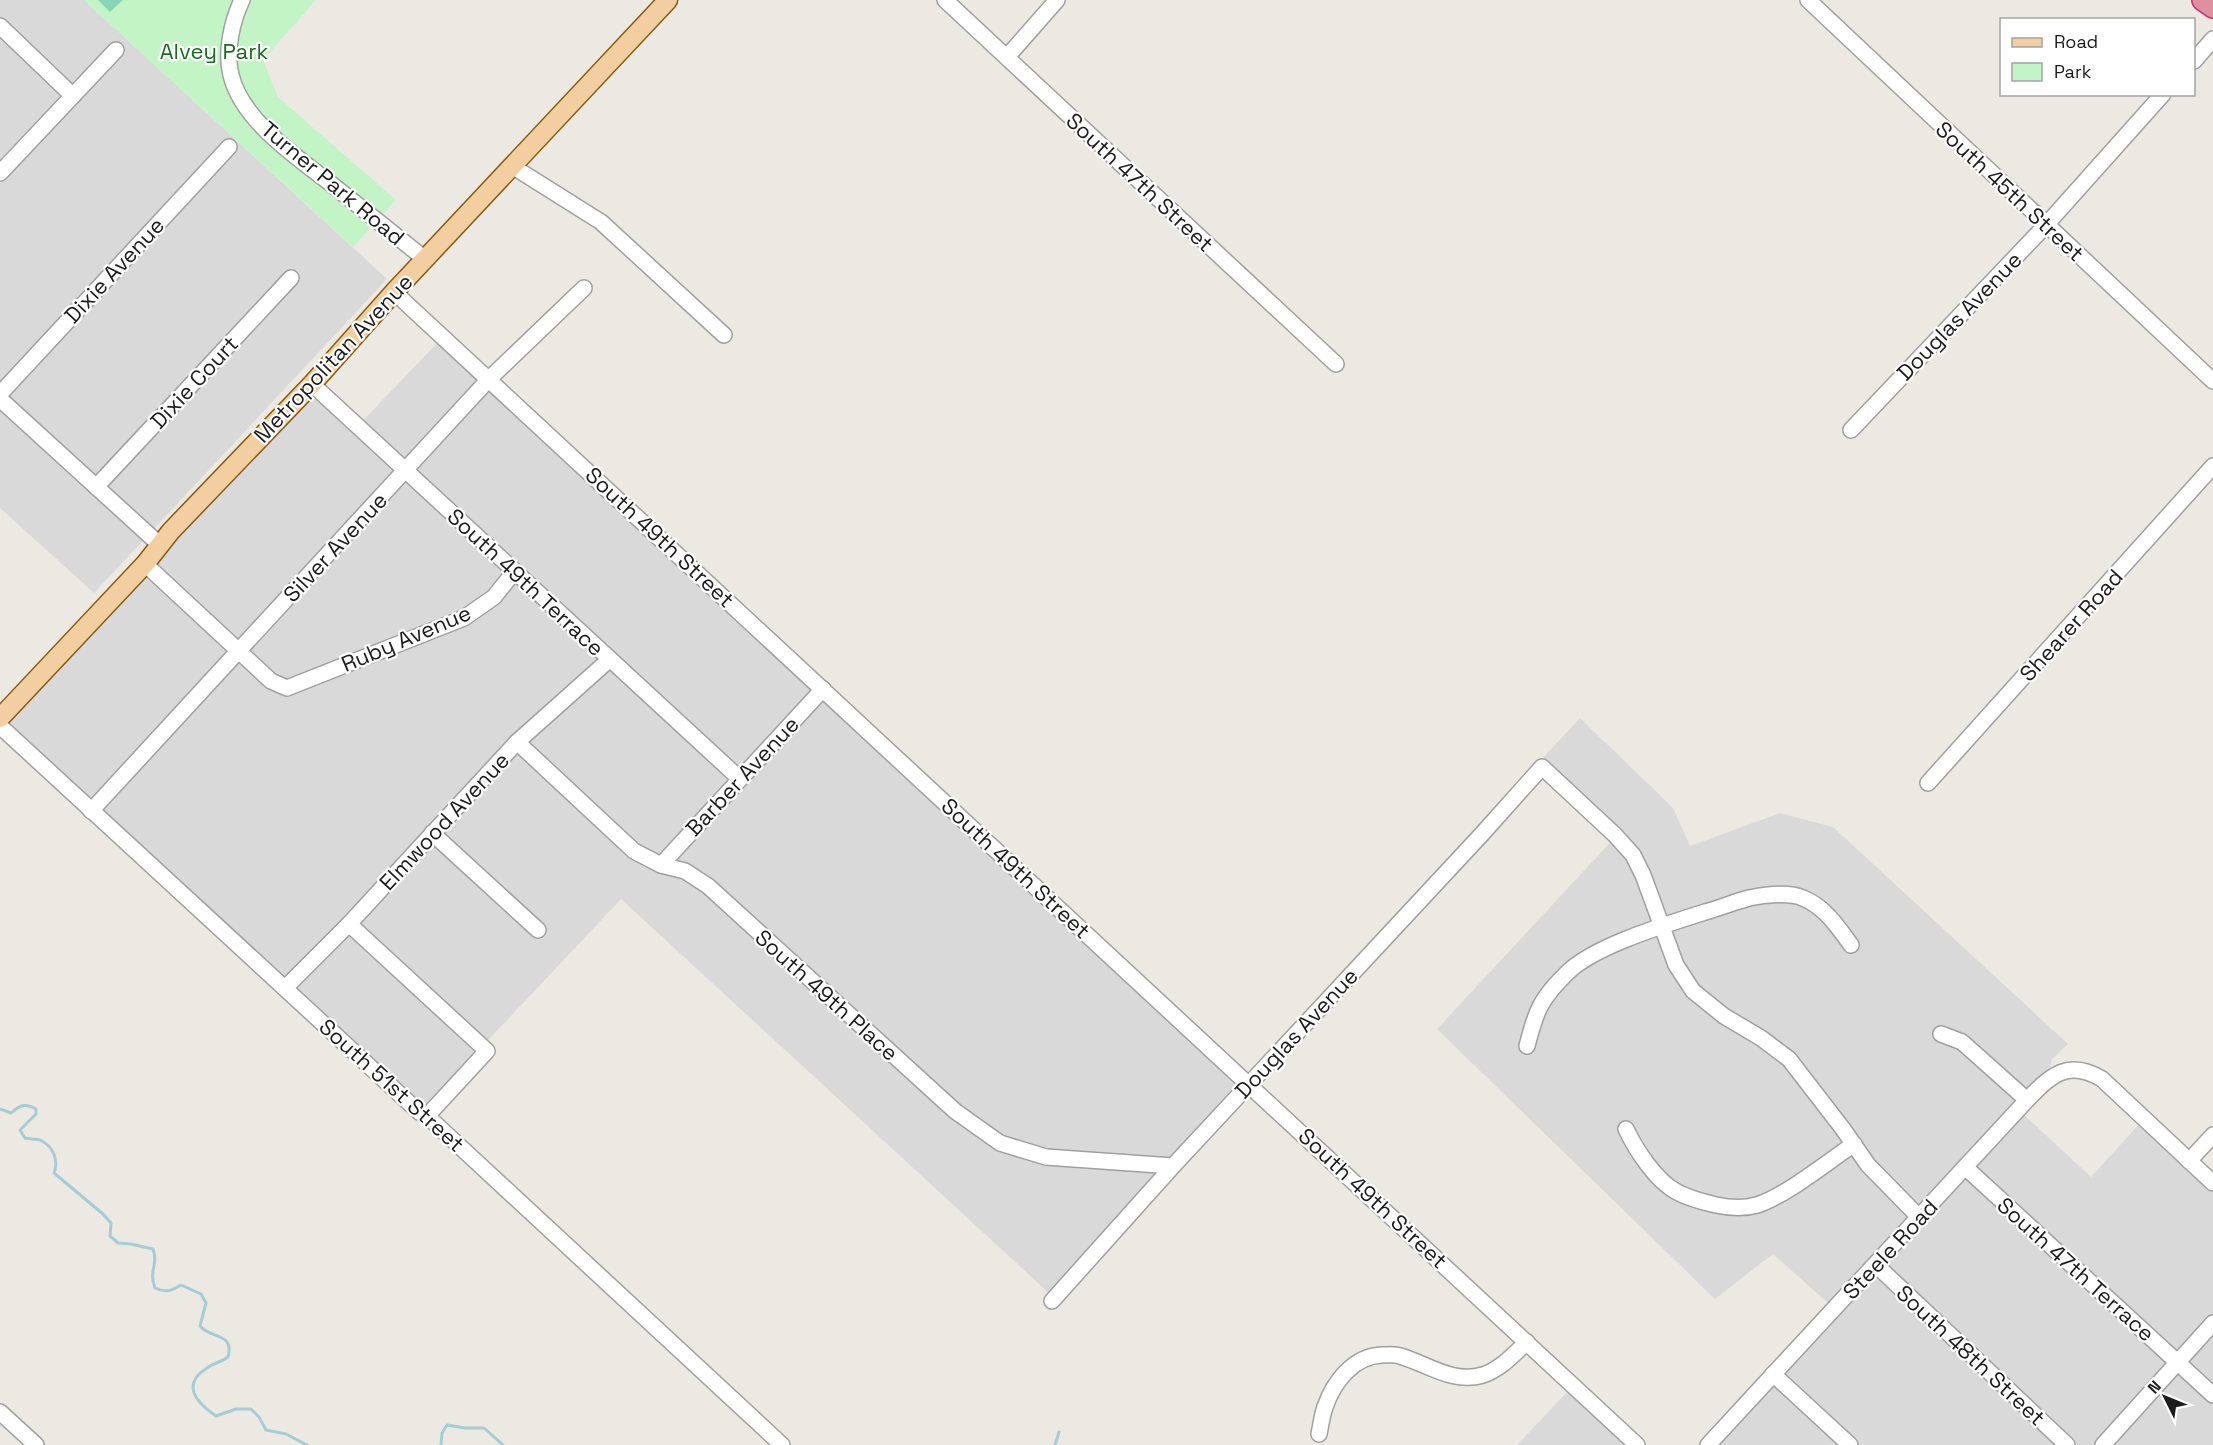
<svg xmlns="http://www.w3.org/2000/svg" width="2213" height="1445" font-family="'Space Grotesk',sans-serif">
  <rect width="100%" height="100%" fill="#ece9e3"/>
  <g fill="#dad9d9">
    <path d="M 0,0 L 84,0 L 387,279 L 94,593 L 0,508 Z"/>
    <path d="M 441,339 L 1238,1083 L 1051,1295 L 621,899 L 430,1102 L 425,1105 L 420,1104 L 9,726 L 8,720 L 303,397 L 314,395 L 354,430 Z"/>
    <path d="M 1580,718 L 1673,808 L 1690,846 L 1780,813 L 1833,827 L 2068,1044 L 2052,1059 L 2050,1068 L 2040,1075 L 1829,1304 L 1773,1254 L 1715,1299 L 1437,1029 L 1620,832 L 1541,760 Z"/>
    <path d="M 2022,1113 L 2091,1177 L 2143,1120 L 2213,1186 L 2213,1315 L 2182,1350 L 2176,1353 L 1976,1175 L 1975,1164 Z"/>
    <path d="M 1962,1179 L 1969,1180 L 2168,1358 L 2167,1365 L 2095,1445 L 2074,1445 L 1886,1271 L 1885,1262 Z"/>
    <path d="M 1877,1274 L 2062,1445 L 1858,1445 L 1784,1377 L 1782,1369 L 1871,1277 Z"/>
    <path d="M 2213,1327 L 2213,1388 L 2186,1363 Z"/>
    <path d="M 2181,1372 L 2213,1398 L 2213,1445 L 2107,1445 L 2172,1374 Z"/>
    <path d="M 1773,1383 L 1845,1445 L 1712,1445 Z"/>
    <path d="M 1571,1388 L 1632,1445 L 1517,1445 Z"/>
  </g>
  <path fill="#c2f4c5" d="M 84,0 L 316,0 L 263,60 L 278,97 L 396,200 L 353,247 Z"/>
  <path fill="#87d5b6" d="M 98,0 L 123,0 L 110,12 Z"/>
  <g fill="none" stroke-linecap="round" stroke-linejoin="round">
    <g stroke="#a6ccd6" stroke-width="3">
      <path d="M 0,1109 L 11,1113 C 20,1105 25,1103 36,1109 L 36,1114 L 20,1130 L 25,1138 C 29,1139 36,1139 40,1140 C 53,1146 59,1160 54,1173 L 103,1214 L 111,1223 L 110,1236 L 118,1243 L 131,1244 L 153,1249 C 159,1265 148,1270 155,1288 C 166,1293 171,1291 181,1285 L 201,1294 L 206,1303 L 200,1326 C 210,1339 235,1332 228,1357 C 222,1362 213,1363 207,1368 C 180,1385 197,1403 216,1416 L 236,1409 L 251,1409 L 259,1417 L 266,1430 L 286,1434 L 307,1445"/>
      <path d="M 441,1445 L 442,1433 L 447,1425 L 465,1428 L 484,1428 L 503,1445"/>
      <path d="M 1055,1445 L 1059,1432"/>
    </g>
    <defs>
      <g id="minor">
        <path d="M 242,0 C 232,21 225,52 231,75 C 242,122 300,159 335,187 C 365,211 395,235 425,259"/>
        <path d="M 945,0 L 1336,364"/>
        <path d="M 1808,0 L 2213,381"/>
        <path d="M 0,26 L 73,96"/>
        <path d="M 1007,57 L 1057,0"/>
        <path d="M 2194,61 L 2213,39"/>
        <path d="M 512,166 L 601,222 L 724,335"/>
        <path d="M 0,173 L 116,50"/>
        <path d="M 394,292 L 1637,1445"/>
        <path d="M 312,384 L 740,779"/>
        <path d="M 0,394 L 229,147"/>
        <path d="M 0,399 L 160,545"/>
        <path d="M 1851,430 L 2046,225 L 2163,94"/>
        <path d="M 96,487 L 291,278"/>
        <path d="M 145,564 L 271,681 L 287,688 L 464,618 L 494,597 L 514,572"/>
        <path d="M 0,726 L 419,1112 L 427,1116 L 782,1445"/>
        <path d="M 517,742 L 634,851 L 661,865 L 685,871 L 708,886 L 955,1111 L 1000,1143 L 1046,1157 L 1173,1166"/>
        <path d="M 1928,783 L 2213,466"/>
        <path d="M 91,811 L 489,379 L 584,288"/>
        <path d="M 432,833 L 538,930"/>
        <path d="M 661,865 L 823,689"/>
        <path d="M 349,924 L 487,1051 L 427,1116"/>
        <path d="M 285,988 L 349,924 L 517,742 L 610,659"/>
        <path d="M 1941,1034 L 1962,1042 L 2027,1100"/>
        <path d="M 1527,1046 C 1536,1010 1541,998 1568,972 C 1596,945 1668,924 1705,912 C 1720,908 1734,902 1749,898 C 1764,895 1789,892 1803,898 C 1825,907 1838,927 1851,945"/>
        <path d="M 1626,1129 C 1636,1150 1656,1181 1677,1192 C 1690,1199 1703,1202 1716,1205 C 1730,1208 1743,1209 1757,1205 C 1784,1197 1829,1161 1854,1144"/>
        <path d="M 2189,1161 L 2213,1135"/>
        <path d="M 1965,1167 L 2213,1395"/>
        <path d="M 1876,1265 L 2067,1445"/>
        <path d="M 1052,1301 L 1173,1166 L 1482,834 L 1542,767 L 1615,835 L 1633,855 L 1643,875 L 1676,965 L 1693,991 L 1724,1016 L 1761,1038 L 1789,1059 L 1843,1129 L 1868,1165 L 1920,1218"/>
        <path d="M 1773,1374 L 1850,1445"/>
        <path d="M 0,1412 L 36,1445"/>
        <path d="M 1319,1434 C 1321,1425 1322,1415 1325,1407 C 1334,1381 1354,1356 1382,1355 C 1388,1355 1395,1354 1400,1356 C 1428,1364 1452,1384 1483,1375 C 1501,1369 1514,1354 1527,1342"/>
        <path d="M 1708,1445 L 2027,1100 C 2051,1075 2068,1059 2102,1079 L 2213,1183"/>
        <path d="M 2103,1445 L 2213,1323"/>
      </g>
      <path id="major" d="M 0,718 L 145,564 L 171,531 L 312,384 L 394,292 L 668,0"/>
      <path id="highway" d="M 2203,0 L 2213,7"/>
    </defs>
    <use href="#minor" stroke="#a0a0a0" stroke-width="18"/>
    <use href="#major" stroke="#875c0d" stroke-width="21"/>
    <use href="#highway" stroke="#c73368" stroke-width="24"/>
    <use href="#minor" stroke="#fff" stroke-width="15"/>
    <use href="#major" stroke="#f3cea1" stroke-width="18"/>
    <use href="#highway" stroke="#de90a0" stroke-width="21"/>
  </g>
  <g text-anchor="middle" stroke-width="4.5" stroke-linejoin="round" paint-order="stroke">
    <g font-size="22" fill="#156f1b" stroke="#fff">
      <text x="214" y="59">Alvey Park</text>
    </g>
    <g font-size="22" fill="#1c1c1c" stroke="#fff">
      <text transform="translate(1140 182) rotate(43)" y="8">South 47th Street</text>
      <text transform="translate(333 183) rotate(40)" y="8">Turner Park Road</text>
      <text transform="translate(2010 191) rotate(43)" y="8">South 45th Street</text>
      <text transform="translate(114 270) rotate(-47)" y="8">Dixie Avenue</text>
      <text transform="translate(1959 316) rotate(-46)" y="8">Douglas Avenue</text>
      <text transform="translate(333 358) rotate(-47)" y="8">Metropolitan Avenue</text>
      <text transform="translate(194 382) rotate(-47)" y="8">Dixie Court</text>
      <text transform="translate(660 537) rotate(43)" y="8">South 49th Street</text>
      <text transform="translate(335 547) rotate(-47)" y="8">Silver Avenue</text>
      <text transform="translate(526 582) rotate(43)" y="8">South 49th Terrace</text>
      <text transform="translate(2071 625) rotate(-48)" y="8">Shearer Road</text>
      <text transform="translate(406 638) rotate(-23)" y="8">Ruby Avenue</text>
      <text transform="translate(742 776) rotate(-47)" y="8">Barber Avenue</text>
      <text transform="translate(444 821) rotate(-47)" y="8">Elmwood Avenue</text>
      <text transform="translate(1016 868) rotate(43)" y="8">South 49th Street</text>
      <text transform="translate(827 995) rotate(42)" y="8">South 49th Place</text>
      <text transform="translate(1296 1033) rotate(-47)" y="8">Douglas Avenue</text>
      <text transform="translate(392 1085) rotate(42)" y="8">South 51st Street</text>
      <text transform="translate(1373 1198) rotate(43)" y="8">South 49th Street</text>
      <text transform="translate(1890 1249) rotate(-47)" y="8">Steele Road</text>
      <text transform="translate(2076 1269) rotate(42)" y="8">South 47th Terrace</text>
      <text transform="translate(1971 1355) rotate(43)" y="8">South 48th Street</text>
    </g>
  </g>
  <rect x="2000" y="18" width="195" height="78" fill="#ffffff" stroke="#a4a4a4" stroke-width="1.5"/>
  <rect x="2012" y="38" width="30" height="9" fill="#f3cea1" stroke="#a4a4a4" stroke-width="1.5"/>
  <text x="2054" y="48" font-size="18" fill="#1c1c1c">Road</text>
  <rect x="2012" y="63" width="30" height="18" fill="#c2f4c5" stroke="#a4a4a4" stroke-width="1.5"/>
  <text x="2054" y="78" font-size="18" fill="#1c1c1c">Park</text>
  <g transform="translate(2165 1397) rotate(313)" stroke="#ffffff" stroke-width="4.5" paint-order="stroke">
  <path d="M0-4.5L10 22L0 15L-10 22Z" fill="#1c1c1c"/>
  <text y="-9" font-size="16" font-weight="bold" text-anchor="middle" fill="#1c1c1c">N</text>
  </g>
</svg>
